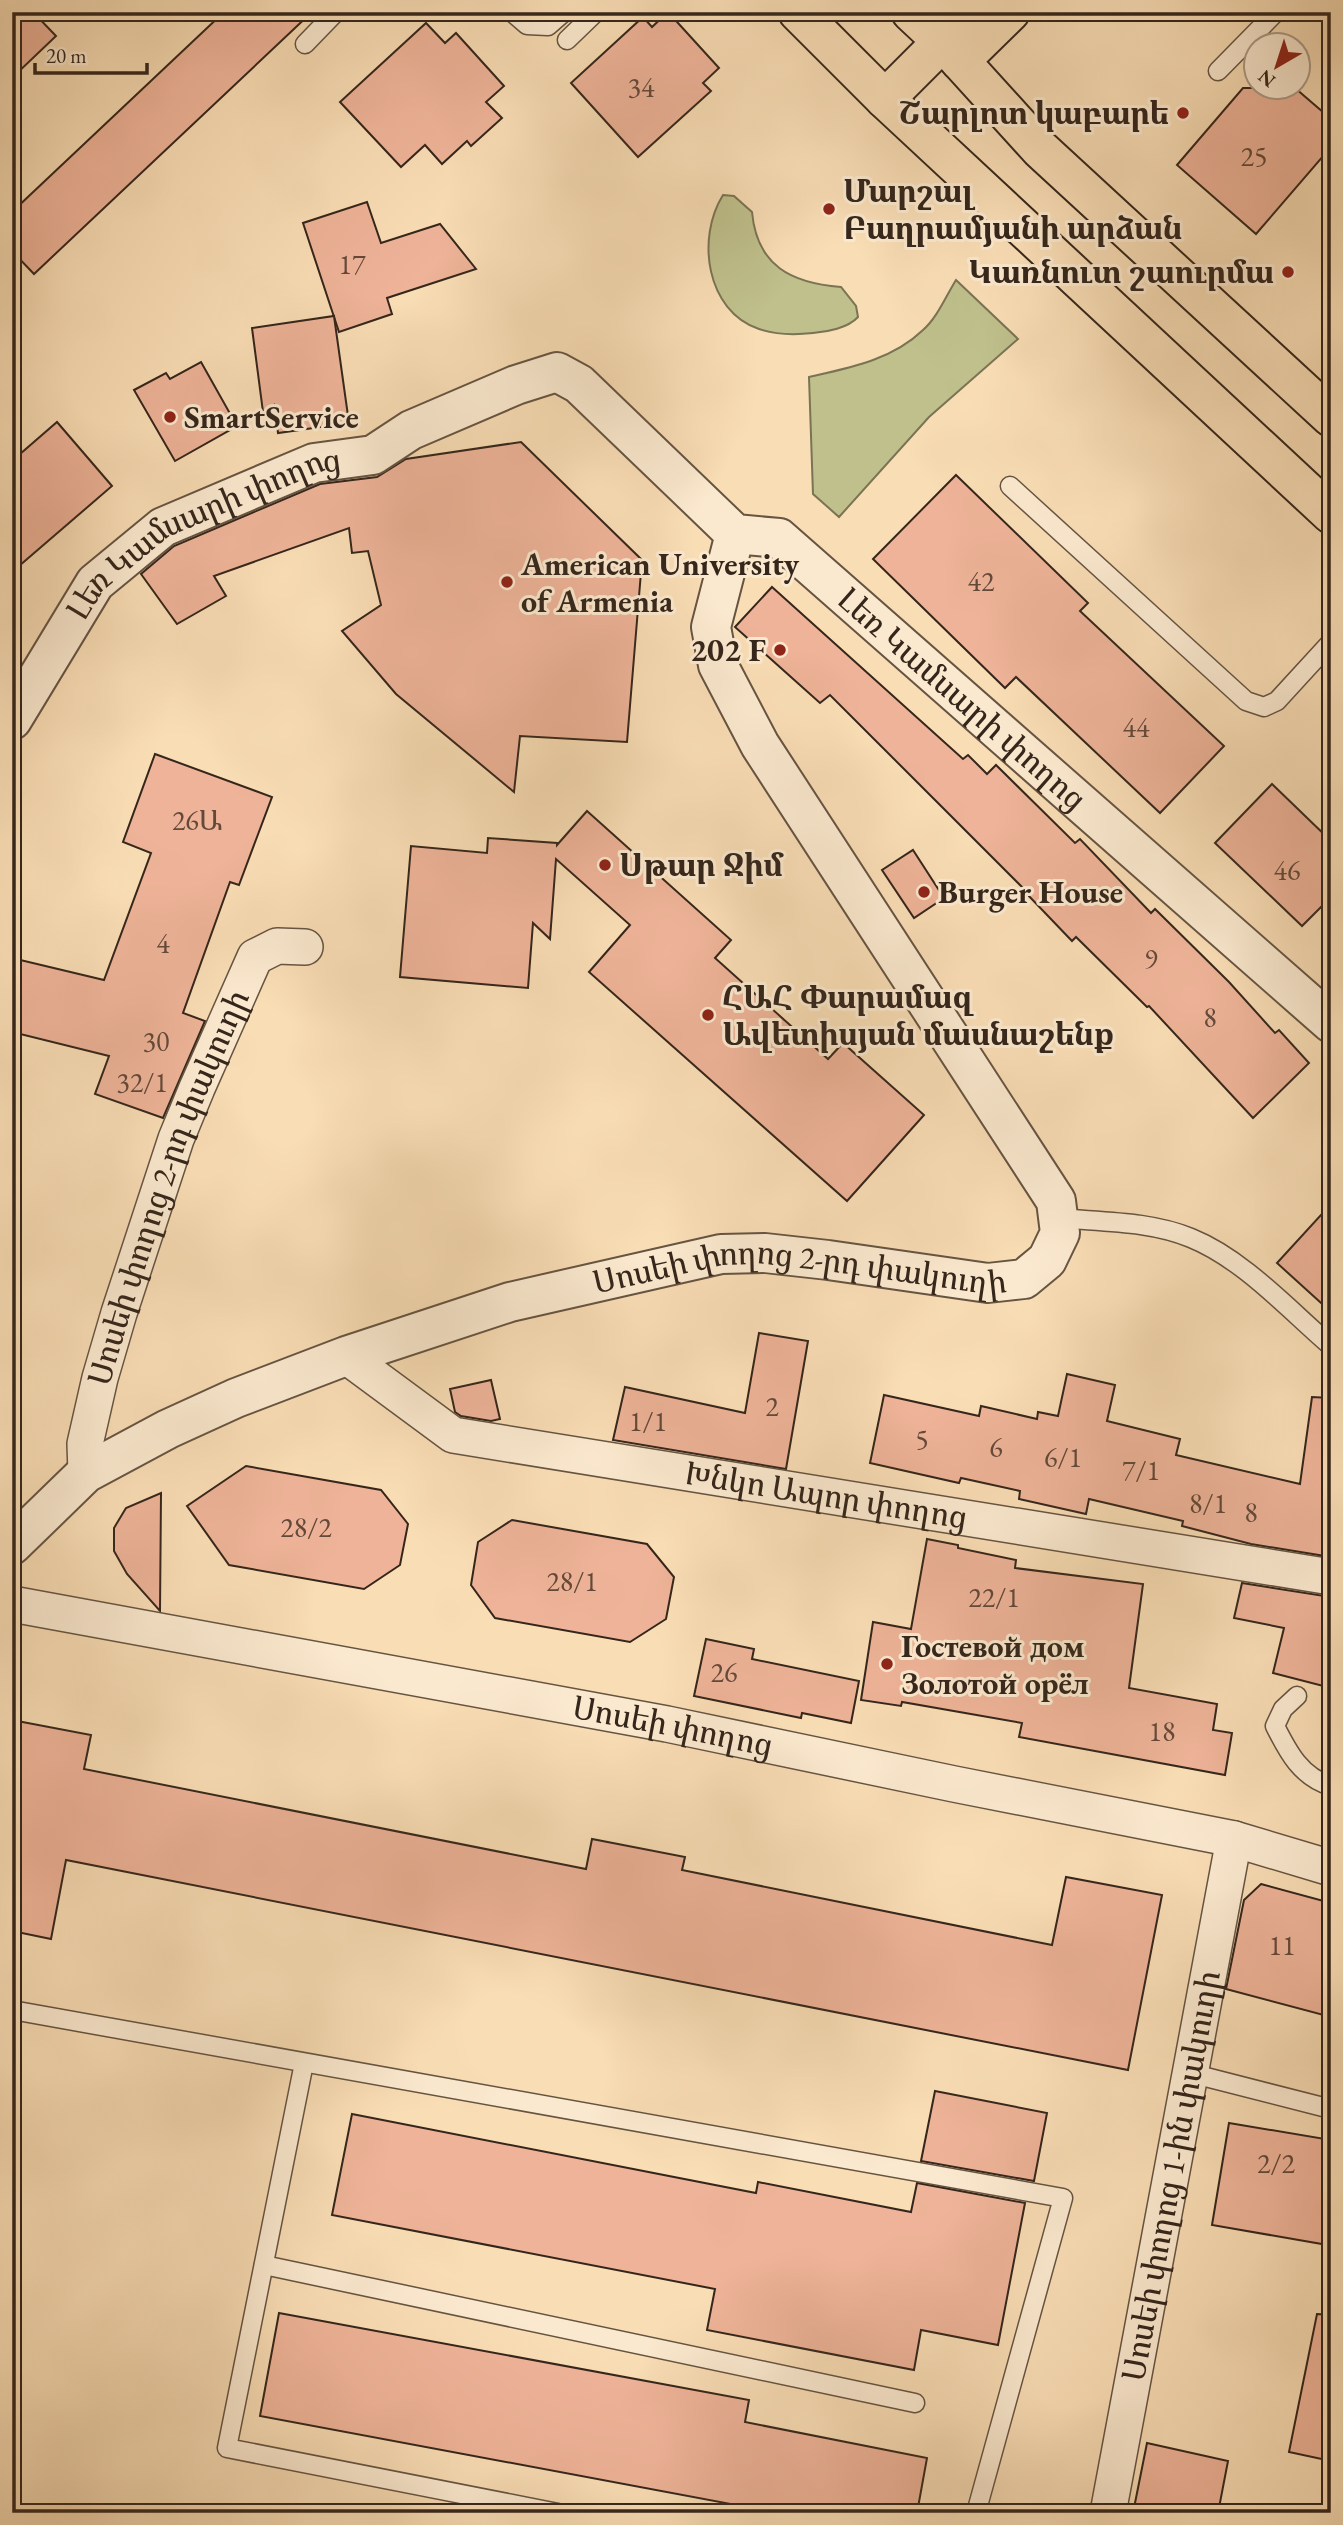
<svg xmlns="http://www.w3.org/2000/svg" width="1343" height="2525" font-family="'EB Garamond','Noto Serif Armenian',serif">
  <rect width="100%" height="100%" fill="#f9ddb5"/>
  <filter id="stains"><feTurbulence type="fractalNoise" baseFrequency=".00286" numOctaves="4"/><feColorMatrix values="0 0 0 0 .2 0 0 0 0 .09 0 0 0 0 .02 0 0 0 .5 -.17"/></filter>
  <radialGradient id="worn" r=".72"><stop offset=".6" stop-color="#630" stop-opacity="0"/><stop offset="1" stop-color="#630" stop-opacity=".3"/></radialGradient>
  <g fill="#bfc08c" stroke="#7a7354" stroke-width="2">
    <path d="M 723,195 L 734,196 L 752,212 C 757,266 791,283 841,287 L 856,306 L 858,317 C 848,328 827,332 813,333 C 795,335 776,335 759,329 C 706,311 696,238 723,195 Z"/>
    <path d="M 956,280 L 1018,339 L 929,417 L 839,517 L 813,494 L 809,377 C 849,368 892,360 923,330 C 937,318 946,296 956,280 Z"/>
  </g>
  <g fill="#eeb398" stroke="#35261b" stroke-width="2">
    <path d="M 12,12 L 33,12 L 56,36 L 12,78 Z"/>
    <path d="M 224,12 L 312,12 L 34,274 L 12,251 L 12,212 Z"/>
    <path d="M 668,12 L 719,68 L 703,83 L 711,91 L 638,157 L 571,83 L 643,17 L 652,27 Z"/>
    <path d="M 426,23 L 445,43 L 456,33 L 504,86 L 486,102 L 502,118 L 471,146 L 467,141 L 442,164 L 425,145 L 401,167 L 340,102 Z"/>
    <path d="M 1243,88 L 1295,88 L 1331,119 L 1331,147 L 1256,234 L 1177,165 Z"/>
    <path d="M 367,202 L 381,243 L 440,224 L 476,269 L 387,298 L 392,314 L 339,332 L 303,223 Z"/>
    <path d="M 334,316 L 349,423 L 278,433 L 274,405 L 263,412 L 252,328 Z"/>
    <path d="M 201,362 L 237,426 L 175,461 L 134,390 L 166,373 L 170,379 Z"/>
    <path d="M 57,422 L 112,486 L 12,572 L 12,461 Z"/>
    <path d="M 521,442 L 642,560 L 627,742 L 520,736 L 514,792 L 396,694 L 342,631 L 381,605 L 368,551 L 352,553 L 349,528 L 214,576 L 226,596 L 177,624 L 141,574 L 174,546 L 320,484 L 377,477 L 406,459 Z"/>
    <path d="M 956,475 L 1088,603 L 1080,611 L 1224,746 L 1160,813 L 1016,677 L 1005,688 L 873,559 Z"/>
    <path d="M 772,587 L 963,759 L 968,755 L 987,774 L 996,765 L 1075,843 L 1080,839 L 1151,913 L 1155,909 L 1229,982 L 1275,1033 L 1279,1030 L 1309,1063 L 1253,1118 L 1149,1006 L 1147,1007 L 1076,937 L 1072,941 L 1025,892 L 1026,891 L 830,695 L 820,703 L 735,627 Z"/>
    <path d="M 155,754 L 272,797 L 239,885 L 230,882 L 183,1013 L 205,1021 L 163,1118 L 95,1094 L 109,1056 L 12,1032 L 12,958 L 104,980 L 151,853 L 123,842 Z"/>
    <path d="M 1272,784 L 1331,841 L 1331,897 L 1302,926 L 1215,843 Z"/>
    <path d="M 587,811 L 731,940 L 715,958 L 828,1059 L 843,1043 L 924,1115 L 847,1201 L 589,972 L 630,925 L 556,859 L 550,939 L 533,923 L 528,988 L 400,977 L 411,846 L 487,853 L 488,838 L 557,843 L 557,845 Z"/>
    <path d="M 913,850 L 944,898 L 914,918 L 882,870 Z"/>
    <path d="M 1331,1204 L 1331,1312 L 1277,1263 Z"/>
    <path d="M 759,1333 L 808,1341 L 786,1469 L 613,1440 L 625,1387 L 745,1413 Z"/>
    <path d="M 1067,1374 L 1115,1385 L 1107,1421 L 1180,1439 L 1176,1455 L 1300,1484 L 1312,1397 L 1331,1398 L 1331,1557 L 1251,1544 L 1182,1526 L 1183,1521 L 1089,1499 L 1086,1514 L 1019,1499 L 1020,1491 L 961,1478 L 959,1483 L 870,1463 L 884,1395 L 979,1416 L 981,1406 L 1037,1419 L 1038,1412 L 1058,1416 Z"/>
    <path d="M 491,1380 L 500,1419 L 491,1421 L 461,1416 L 455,1412 L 450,1389 Z"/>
    <path d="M 246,1466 L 381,1490 L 408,1524 L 400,1565 L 364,1589 L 229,1565 L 187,1506 Z"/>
    <path d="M 161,1493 L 160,1611 L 127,1574 L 114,1551 L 114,1528 L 126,1508 Z"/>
    <path d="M 512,1520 L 647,1544 L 674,1577 L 666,1619 L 630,1642 L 495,1618 L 471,1585 L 478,1542 Z"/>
    <path d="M 927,1539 L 958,1545 L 958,1548 L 1016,1560 L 1015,1568 L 1143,1584 L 1129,1688 L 1217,1704 L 1213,1730 L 1232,1733 L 1225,1775 L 1019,1737 L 1022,1723 L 902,1702 L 901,1706 L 861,1700 L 873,1622 L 911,1629 Z"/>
    <path d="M 1242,1583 L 1331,1597 L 1331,1688 L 1273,1673 L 1284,1628 L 1234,1618 Z"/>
    <path d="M 706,1639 L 754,1649 L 752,1659 L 859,1681 L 851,1723 L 802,1713 L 801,1718 L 694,1696 Z"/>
    <path d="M 12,1720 L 91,1735 L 84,1769 L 586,1869 L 592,1839 L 685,1857 L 682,1870 L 1052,1945 L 1066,1877 L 1162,1895 L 1128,2070 L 66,1860 L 51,1939 L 12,1931 Z"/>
    <path d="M 1261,1884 L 1331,1903 L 1331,2017 L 1226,1989 L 1244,1900 Z"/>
    <path d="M 935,2091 L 1047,2113 L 1034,2181 L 921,2161 Z"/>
    <path d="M 352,2114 L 756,2193 L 758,2182 L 911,2212 L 917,2183 L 1025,2203 L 998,2345 L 921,2330 L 914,2370 L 707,2330 L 715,2289 L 332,2215 Z"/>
    <path d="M 1229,2123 L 1331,2140 L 1331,2187 L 1322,2244 L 1212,2225 Z"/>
    <path d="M 279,2313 L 749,2400 L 745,2422 L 927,2458 L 917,2513 L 779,2513 L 260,2416 Z"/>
    <path d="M 1317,2314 L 1331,2315 L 1331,2461 L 1289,2452 Z"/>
    <path d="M 1147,2443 L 1228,2461 L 1218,2513 L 1133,2513 Z"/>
  </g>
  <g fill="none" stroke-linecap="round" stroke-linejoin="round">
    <defs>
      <g id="service">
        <path d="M 512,12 L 527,25 L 548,26 L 564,12"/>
        <path d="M 567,40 L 596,12"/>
        <path d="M 305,44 L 336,12"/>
        <path d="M 1218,71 L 1276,12"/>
        <path d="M 1010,486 L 1246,701 L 1264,707 L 1277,701 L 1331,642"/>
        <path d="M 1058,1218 C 1101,1222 1151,1221 1191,1238 C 1243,1259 1288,1309 1331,1346"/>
        <path d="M 1297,1696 L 1283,1709 L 1275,1726 C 1288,1752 1301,1777 1331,1786"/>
        <path d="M 12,2010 L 1063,2198 L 976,2513"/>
        <path d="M 304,2063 L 227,2448 L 558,2513"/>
        <path d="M 1190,2073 L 1331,2109"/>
        <path d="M 264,2265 L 915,2403"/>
      </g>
      <g id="minor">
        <path id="s1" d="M 346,1356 L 453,1435 L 1331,1577"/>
        <path id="s2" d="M 86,1473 L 85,1444 L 100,1378 L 119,1313 L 176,1139 L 197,1088 L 255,957 L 277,946 L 305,947"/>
        <path id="s3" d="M 12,1604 L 667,1724 L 954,1784 L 1234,1839 L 1331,1868"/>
        <path id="s4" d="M 1108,2513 L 1234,1839"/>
      </g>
      <g id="tertiary">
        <path id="s5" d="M 12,720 L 95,583 L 163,527 L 314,463 L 373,455 L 411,430 L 516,385 L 557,372 L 579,384 L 735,534 L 779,538 L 1331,1023"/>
        <path id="s6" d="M 12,1545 L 86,1473 L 168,1429 L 236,1398 L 346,1356 L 510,1302 L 721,1254 L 765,1253 L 828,1260 L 988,1283 L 1024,1279 L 1047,1260 L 1060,1233 L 1056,1201 L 760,745 L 718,665 L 711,627 L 735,534"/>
      </g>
      <g id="primary">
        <path d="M 798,12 L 885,99 L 1331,514"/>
        <path d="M 911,12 L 942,41 L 1040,149 L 1331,417"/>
        <path d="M 960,61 L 1010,12"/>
        <path d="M 885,99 L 972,12"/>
      </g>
    </defs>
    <use href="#service" stroke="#665442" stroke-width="21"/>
    <use href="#minor" stroke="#665442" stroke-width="38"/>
    <use href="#tertiary" stroke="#665442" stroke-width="42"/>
    <use href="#primary" stroke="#35261b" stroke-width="42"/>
    <use href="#service" stroke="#fbe9cf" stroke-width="18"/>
    <use href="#minor" stroke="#fbe9cf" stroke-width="35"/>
    <use href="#tertiary" stroke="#fbe9cf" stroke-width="38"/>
    <use href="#primary" stroke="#f9ddb5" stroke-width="38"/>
  </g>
  <g fill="#8f2418" stroke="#fbe9cf" stroke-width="2.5">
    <circle cx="1183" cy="113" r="7"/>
    <circle cx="829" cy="209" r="7"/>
    <circle cx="1288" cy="272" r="7"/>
    <circle cx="170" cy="417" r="7"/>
    <circle cx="507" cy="582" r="7"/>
    <circle cx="780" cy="650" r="7"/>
    <circle cx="605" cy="865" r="7"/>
    <circle cx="924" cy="892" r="7"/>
    <circle cx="708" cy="1015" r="7"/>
    <circle cx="887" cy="1664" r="7"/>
  </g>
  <g text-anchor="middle" stroke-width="6" stroke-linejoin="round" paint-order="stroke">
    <g font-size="28" fill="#63493a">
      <text x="641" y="97">34</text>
      <text x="1254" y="166">25</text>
      <text x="352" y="274">17</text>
      <text x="981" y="591">42</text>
      <text x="1136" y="737">44</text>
      <text x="197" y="830">26Ա</text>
      <text x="1287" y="880">46</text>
      <text x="163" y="953">4</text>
      <text x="1151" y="968">9</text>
      <text x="1210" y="1027">8</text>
      <text x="156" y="1051">30</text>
      <text x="142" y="1092">32/1</text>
      <text x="772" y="1416">2</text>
      <text x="648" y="1431">1/1</text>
      <text x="922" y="1449">5</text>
      <text x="996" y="1457">6</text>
      <text x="1063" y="1467">6/1</text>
      <text x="1141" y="1480">7/1</text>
      <text x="1208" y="1513">8/1</text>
      <text x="1251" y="1522">8</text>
      <text x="306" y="1537">28/2</text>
      <text x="572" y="1591">28/1</text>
      <text x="994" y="1607">22/1</text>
      <text x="724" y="1682">26</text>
      <text x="1162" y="1741">18</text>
      <text x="1282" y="1955">11</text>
      <text x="1276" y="2173">2/2</text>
    </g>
    <g font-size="32" font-weight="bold" fill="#35261b" stroke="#fbe9cf" text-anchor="start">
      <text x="1169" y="124" text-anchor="end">Շարլոտ կաբարե</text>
      <text x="843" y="202">Մարշալ<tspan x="843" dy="37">Բաղրամյանի արձան</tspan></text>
      <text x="1274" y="283" text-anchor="end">Կառնուտ շաուրմա</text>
      <text x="184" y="428">SmartService</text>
      <text x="521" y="575">American University<tspan x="521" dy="37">of Armenia</tspan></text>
      <text x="766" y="661" text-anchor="end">202 F</text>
      <text x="619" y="876">Սթար Ջիմ</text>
      <text x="938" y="903">Burger House</text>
      <text x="722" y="1008">ՀԱՀ Փարամազ<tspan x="722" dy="37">Ավետիսյան մասնաշենք</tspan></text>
      <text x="901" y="1657">Гостевой дом<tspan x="901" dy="37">Золотой орёл</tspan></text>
    </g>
    <g font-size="32" fill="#35261b" stroke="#fbe9cf">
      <text dy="11" stroke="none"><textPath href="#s5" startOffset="280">Լեռ Կամսարի փողոց</textPath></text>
      <text dy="11" stroke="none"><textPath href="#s5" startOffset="1204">Լեռ Կամսարի փողոց</textPath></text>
      <text dy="11" stroke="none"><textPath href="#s2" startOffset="299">Սոսեի փողոց 2-րդ փակուղի</textPath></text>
      <text dy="11" stroke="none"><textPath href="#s6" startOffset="856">Սոսեի փողոց 2-րդ փակուղի</textPath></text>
      <text dy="11" stroke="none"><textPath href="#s1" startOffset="511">Խնկո Ապոր փողոց</textPath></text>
      <text dy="11" stroke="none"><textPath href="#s3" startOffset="672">Սոսեի փողոց</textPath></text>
      <text dy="11" stroke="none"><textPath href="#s4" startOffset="343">Սոսեի փողոց 1-ին փակուղի</textPath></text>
    </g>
  </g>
  <rect width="1343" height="2525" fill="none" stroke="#f9ddb5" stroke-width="42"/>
  <rect x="14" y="14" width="1315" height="2497" fill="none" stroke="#35261b" stroke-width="3.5"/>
  <rect x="21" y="21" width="1301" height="2483" fill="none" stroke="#35261b" stroke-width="2"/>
  <g transform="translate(1277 66) rotate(219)"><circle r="33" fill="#fbe9cf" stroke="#ac9b87" stroke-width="2"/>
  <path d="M0-5L12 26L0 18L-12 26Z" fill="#8f2418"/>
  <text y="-10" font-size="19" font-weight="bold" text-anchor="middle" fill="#35261b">N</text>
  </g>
  <path d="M35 63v10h112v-10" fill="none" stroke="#35261b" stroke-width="3.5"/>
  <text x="46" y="63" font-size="21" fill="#35261b" stroke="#fbe9cf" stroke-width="5" paint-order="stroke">20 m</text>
  <rect width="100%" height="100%" filter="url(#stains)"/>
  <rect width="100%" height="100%" fill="url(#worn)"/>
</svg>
